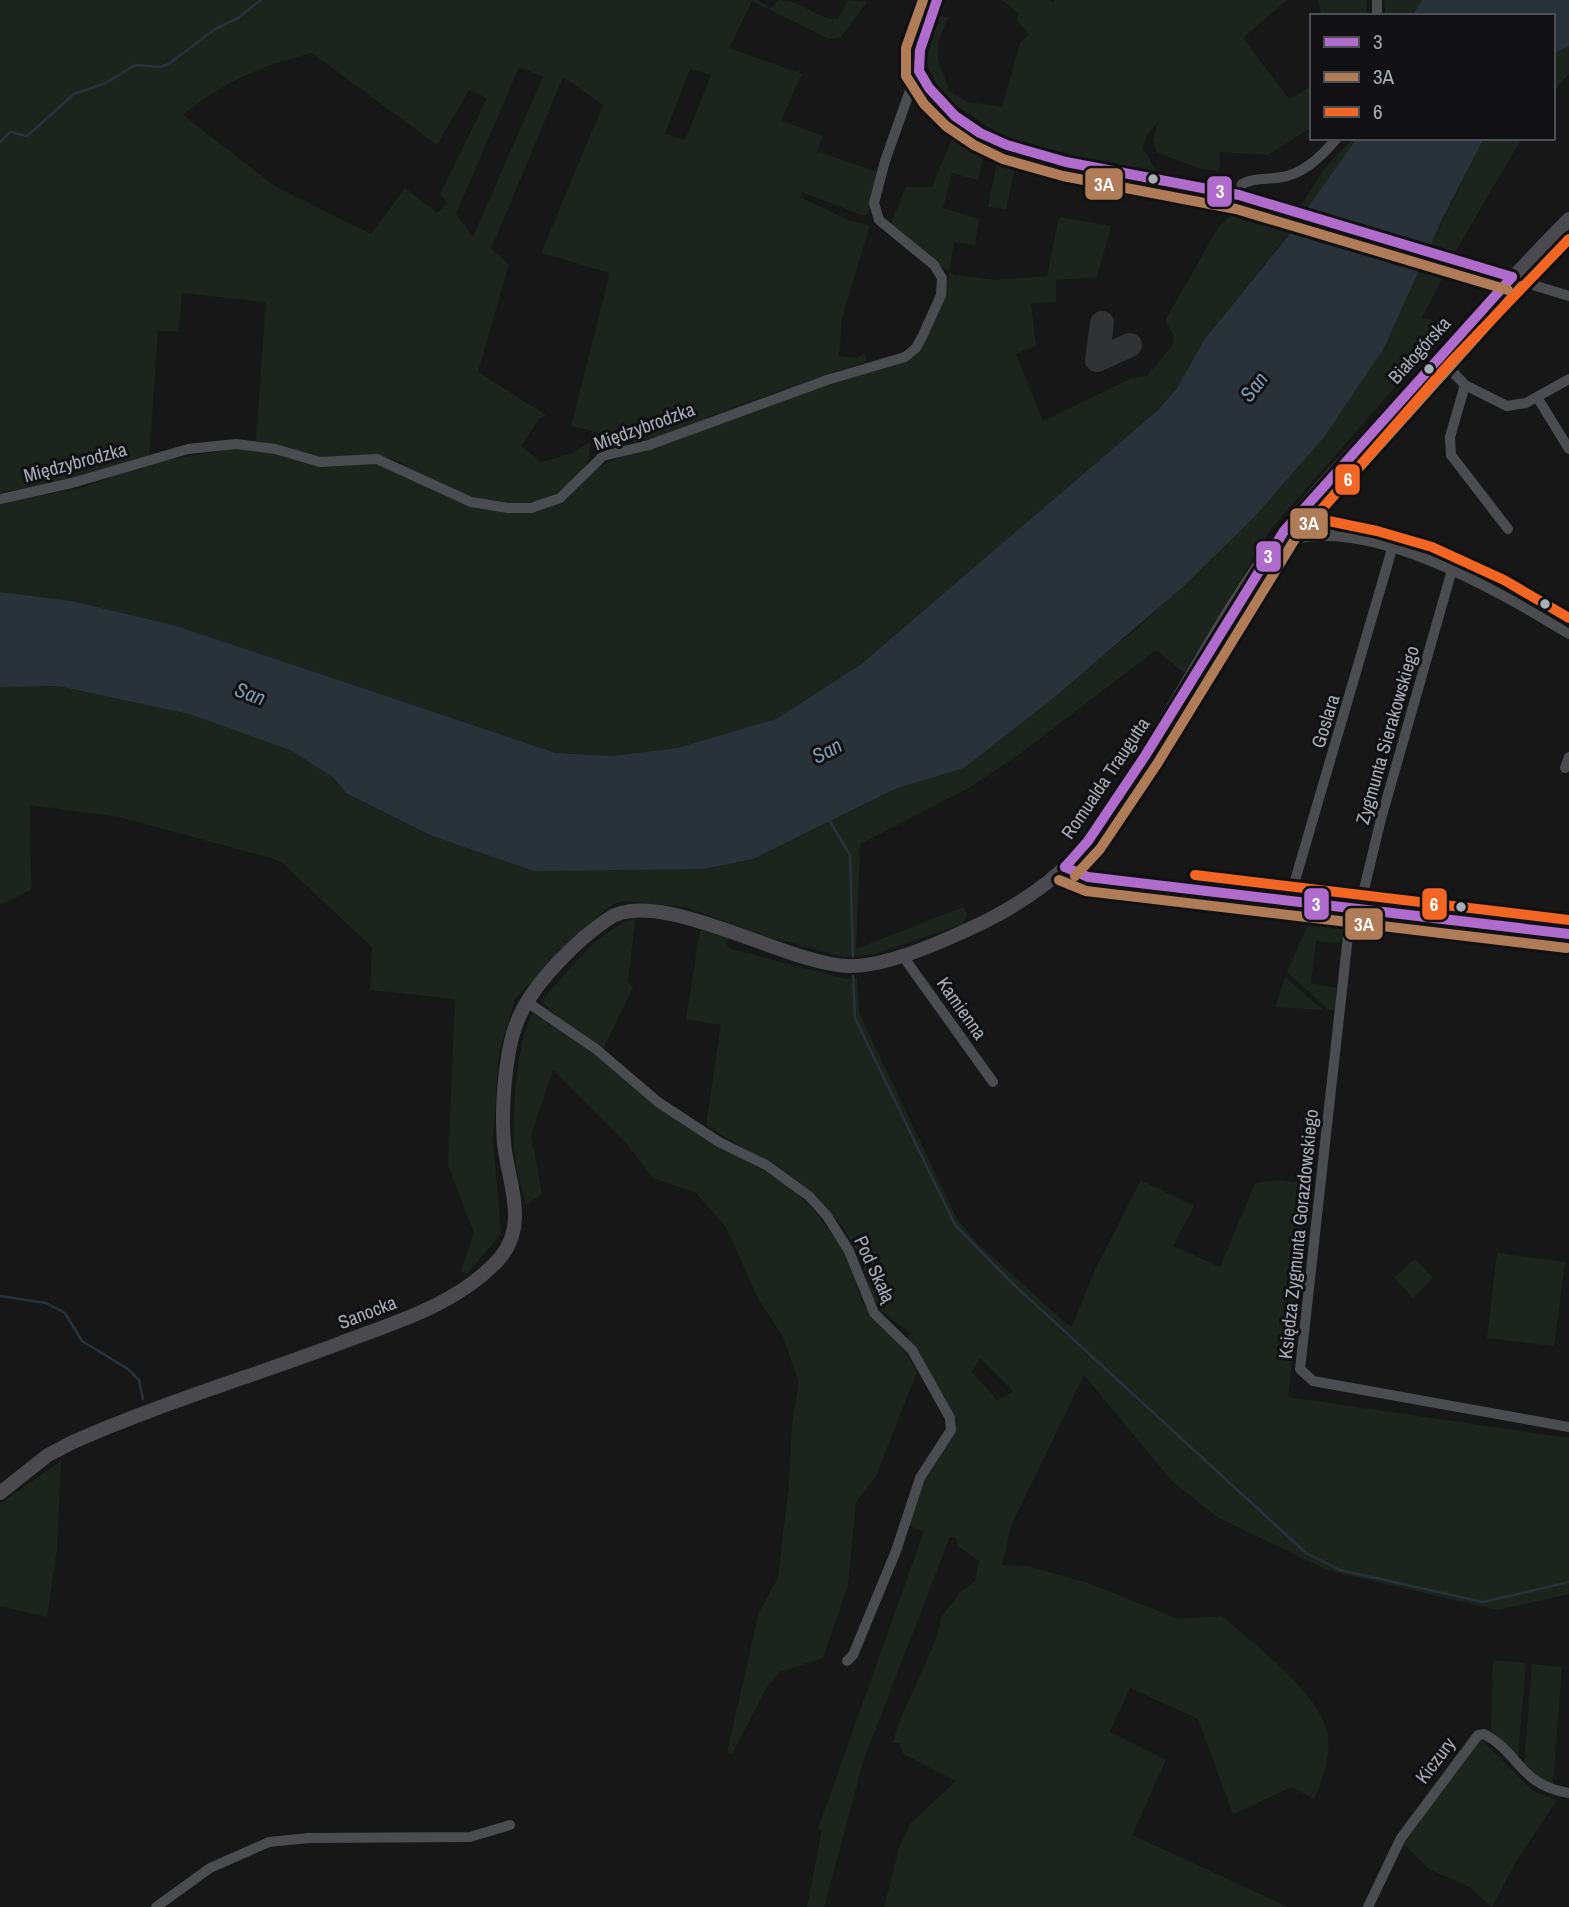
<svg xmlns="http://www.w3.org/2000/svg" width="1569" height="1907" font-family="'Archivo Narrow',sans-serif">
  <rect width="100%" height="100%" fill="#171717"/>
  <g fill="#1d241e" fill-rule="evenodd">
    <path d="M 0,0 L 758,0 L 770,9 L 779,0 C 802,0 815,19 838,19 L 848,0 L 867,2 L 841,37 L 829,39 L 752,1 L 729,48 L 802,74 L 781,120 L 823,136 L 817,151 L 877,172 L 868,215 L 861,215 L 802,192 L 800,197 L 850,221 L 870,225 L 842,318 L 839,356 L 857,358 L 865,353 L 867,361 L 736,406 L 653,440 L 638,443 L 571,426 L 610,273 L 541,253 L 603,105 L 563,77 L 491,249 L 509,264 L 478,372 L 546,415 L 539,419 L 521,446 L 542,462 L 572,453 L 590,442 L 589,460 C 551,518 490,512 433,482 C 420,475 406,464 392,459 C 369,450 345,463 323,459 C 300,454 279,445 256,441 L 266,302 L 182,293 L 179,332 L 158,331 L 149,456 L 42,487 L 0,492 ZM 312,53 L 437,145 L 469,90 L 487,98 L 440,194 L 448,204 L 437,213 L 405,188 L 371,234 L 276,187 L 183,115 C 222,82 264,65 312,53 ZM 519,67 L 543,77 L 473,237 L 456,214 ZM 690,69 L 711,75 L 685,140 L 665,134 Z"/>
    <path d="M 1002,0 L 1050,0 L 1053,3 L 1056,0 L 1287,0 L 1243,38 L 1289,99 L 1312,86 L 1312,127 L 1268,155 L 1220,152 L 1219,171 L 1200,169 L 1156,152 L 1153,140 L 1158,122 L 1147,135 L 1143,148 L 1156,171 L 1083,161 L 1039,150 L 1000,135 L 943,96 L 925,62 L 940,16 L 948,17 L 938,43 L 938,60 L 950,92 L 968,102 L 1002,107 L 1020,43 L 1029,34 L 1016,20 L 1019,14 Z"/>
    <path d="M 1318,0 L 1367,0 L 1366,16 L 1322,16 Z"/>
    <path d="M 1385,0 L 1422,0 L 1412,16 L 1385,16 Z"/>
    <path d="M 1569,46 L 1569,74 L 1553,91 L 1553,54 Z"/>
    <path d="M 958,124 L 987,141 L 978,180 L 952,173 L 943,208 L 979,219 L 975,245 L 954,242 L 949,271 L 955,275 L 995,280 L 1047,276 L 1059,217 L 1111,226 L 1097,277 L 1056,280 L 1056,302 L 1031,303 L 1036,346 L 1016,354 L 1043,421 L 1132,378 L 1147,376 L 1174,343 L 1173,334 L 1165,321 L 1218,228 L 1232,214 L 1248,219 L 1253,208 L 1298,222 L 1204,340 L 1177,388 L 1158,410 L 860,665 L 776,719 L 677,748 L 612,756 L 556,753 L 177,626 L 72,601 L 0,592 L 0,504 L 81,488 L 154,462 L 238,448 L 268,451 L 315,466 L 387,464 L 477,509 L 529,512 L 566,500 L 596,468 L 619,458 L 781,399 L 908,361 C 928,346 948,297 949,272 L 890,225 L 906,187 L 932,187 Z"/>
    <path d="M 1353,138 L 1357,138 L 1306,210 L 1300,207 L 1325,168 Z"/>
    <path d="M 1484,138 L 1522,138 L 1455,252 L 1430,247 Z"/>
    <path d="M 1000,146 L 1018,154 L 1006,209 L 988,207 Z"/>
    <path d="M 1426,256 L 1449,265 L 1422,318 L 1433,321 L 1444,331 L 1271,529 L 1184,673 L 1156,650 L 1017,756 L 969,788 L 860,844 L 856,949 L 963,907 L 967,915 L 963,924 L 874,954 L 844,957 L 766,936 L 685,907 L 625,901 L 614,904 L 593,920 L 515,999 L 499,1052 L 493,1140 L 501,1234 L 467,1274 L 461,1271 L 474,1233 L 448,1165 L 455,999 L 370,990 L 372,947 L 282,863 L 271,858 L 119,817 L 30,805 L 31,890 L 0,905 L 0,687 L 58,686 L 189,714 L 290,750 L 334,778 L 346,793 L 430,835 L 652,868 L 704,869 L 753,859 L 895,789 L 964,768 L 1142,624 L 1258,513 L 1325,436 L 1384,348 Z"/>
    <path d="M 1312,916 L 1344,922 L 1343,938 L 1339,943 L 1316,941 L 1311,983 L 1336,988 L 1336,1010 L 1329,1010 L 1287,972 Z"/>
    <path d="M 635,919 L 628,982 L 633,987 L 604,1048 L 557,1017 L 542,1001 C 564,975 602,926 635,919 Z"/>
    <path d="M 700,930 L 729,938 L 727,945 L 732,949 L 846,979 L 857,978 L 859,1013 L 957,1219 L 976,1242 L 1067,1324 L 1072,1326 L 1096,1268 L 1141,1180 L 1194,1206 L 1173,1246 L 1220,1267 L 1255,1183 L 1278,1180 L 1313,1184 L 1288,1397 L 1569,1438 L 1569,1594 L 1497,1610 L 1327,1570 L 1217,1517 L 1172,1481 L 1084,1375 L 1011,1526 L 1002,1565 L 1028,1566 L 1091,1584 L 1178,1619 L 1222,1616 C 1252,1643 1318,1692 1327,1731 C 1332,1753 1323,1780 1314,1799 L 1292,1787 L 1233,1814 L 1198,1719 L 1130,1688 L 1110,1732 L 1166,1760 L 1132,1835 L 1288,1907 L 884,1907 L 900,1845 L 910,1824 L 956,1781 L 903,1754 L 900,1743 L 893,1743 L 898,1725 L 936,1639 L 942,1616 L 960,1593 L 975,1581 L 979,1561 L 958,1546 L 956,1538 L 950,1537 L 864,1759 L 824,1907 L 807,1907 L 822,1830 L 818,1829 L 924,1531 L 909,1526 L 922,1486 L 954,1434 L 957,1420 L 907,1337 L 912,1334 L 882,1312 L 870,1293 L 862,1260 L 842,1226 L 810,1190 L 706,1125 L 721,1025 L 686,1019 ZM 980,1358 L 1013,1391 L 1013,1392 L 997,1400 L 972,1372 Z"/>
    <path d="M 1285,977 L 1323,1010 L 1275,1007 Z"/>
    <path d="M 533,1013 L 588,1048 L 682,1123 L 791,1187 L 813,1209 L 848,1256 L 862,1303 L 904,1349 L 917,1372 L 876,1476 L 856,1502 L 848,1585 L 823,1658 L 780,1672 L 767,1687 L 732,1754 L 727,1753 L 759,1612 L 778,1578 L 789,1484 L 792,1424 L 799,1383 L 783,1337 L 758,1298 L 726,1227 L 696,1193 L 653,1178 L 627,1144 L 553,1070 L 531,1135 L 542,1194 L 526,1205 C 521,1186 515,1166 514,1147 C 512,1115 517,1038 533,1013 Z"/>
    <path d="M 1497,1253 L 1565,1262 L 1554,1346 L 1487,1338 Z"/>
    <path d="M 1415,1259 L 1433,1278 L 1413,1298 L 1394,1278 Z"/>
    <path d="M 61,1461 L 57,1549 L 47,1617 L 0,1606 L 0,1504 Z"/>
    <path d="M 1493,1660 L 1526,1663 L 1518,1757 L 1491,1730 Z"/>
    <path d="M 1532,1664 L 1562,1667 L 1553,1784 L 1542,1781 L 1524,1764 Z"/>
    <path d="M 1480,1738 L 1533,1791 L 1557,1800 L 1517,1860 L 1492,1907 L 1469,1887 L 1429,1869 L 1403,1843 Z"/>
  </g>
  <g fill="#2a3239">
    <path d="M 1422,0 L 1569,0 L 1569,46 L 1553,54 L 1553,16 L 1412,16 Z"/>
    <path d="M 1357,138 L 1484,138 L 1443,218 L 1384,348 L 1325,436 L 1258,513 L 1184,586 L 1057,695 L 964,768 L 895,789 L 753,859 L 704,869 L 534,871 L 430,835 L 346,793 L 334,778 L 290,750 L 189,714 L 58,686 L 0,687 L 0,592 L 72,601 L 177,626 L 556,753 L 612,756 L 677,748 L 776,719 L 860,665 L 1158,410 L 1177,388 L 1204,340 L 1284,241 Z"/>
  </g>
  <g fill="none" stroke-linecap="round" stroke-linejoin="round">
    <g stroke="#2a3239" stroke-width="2.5">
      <path d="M 0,142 L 10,132 L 27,136 L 74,94 L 106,83 L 135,65 L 161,67 L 170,63 L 215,29 L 238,18 L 261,0"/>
      <path d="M 828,818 L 850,855 L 853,956"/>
      <path d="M 853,976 L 855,1018 L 955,1225 L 1011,1282 L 1306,1553 L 1340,1570 L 1483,1602 L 1569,1582"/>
      <path d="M 0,1296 L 46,1303 L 65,1313 L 82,1341 L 128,1369 L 139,1380 L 143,1399"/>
    </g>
    <path stroke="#313233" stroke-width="24" d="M 1102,323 L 1097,360 L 1130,345"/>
    <g stroke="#4b4c50" stroke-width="10">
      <path d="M 937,0 C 934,22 916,45 918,67 C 920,78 927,86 934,94 C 986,159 1080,164 1155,178 C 1183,183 1210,191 1239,195 L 1569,296"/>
      <path d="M 1377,0 L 1377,16"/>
      <path d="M 1239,195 L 1242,184 C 1255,177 1268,180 1282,177 C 1304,174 1323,155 1337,138"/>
      <path d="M 1438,356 L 1465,385 L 1507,406 L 1526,403 L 1569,379"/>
      <path d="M 1465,385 L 1450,437 L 1451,455 L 1508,529"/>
      <path d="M 1537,397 L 1569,449"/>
      <path d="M 1329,481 C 1320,499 1323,511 1331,528"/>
      <path d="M 0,499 L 72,483 L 188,449 L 236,444 L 275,449 L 320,462 L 377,459 L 471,502 L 508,508 L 531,508 L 560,498 L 603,456 L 649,445 L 827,380 L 905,357 L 916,348 L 923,335 L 941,295 L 942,278 L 934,265 L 879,220 L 874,203 L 885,161 L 918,68"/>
      <path d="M 1275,546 C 1358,507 1498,591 1569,634"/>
      <path d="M 1565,768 L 1569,757"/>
      <path d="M 1289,901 L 1392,549"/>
      <path d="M 1351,909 L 1300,1369 L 1313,1381 L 1569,1427"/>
      <path d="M 1359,910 L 1381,819 L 1452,570"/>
      <path d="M 902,955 L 993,1082"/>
      <path d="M 527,1002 L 596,1049 L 658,1102 L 719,1142 L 766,1165 L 809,1196 L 827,1216 L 849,1251 L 874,1313 L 912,1350 L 950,1418 L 951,1430 L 920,1478 L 896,1551 L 853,1655 L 847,1661"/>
      <path d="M 156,1907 L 210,1868 L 269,1842 L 309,1838 L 470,1837 L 510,1825"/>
      <path d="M 1368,1907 L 1401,1838 L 1478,1735 L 1484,1734 C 1520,1753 1519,1785 1569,1793"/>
    </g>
    <g stroke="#4a4a4e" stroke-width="14">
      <path d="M 1065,867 L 1088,877 L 1569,934"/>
      <path d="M 0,1493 L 48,1455 L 73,1442 C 159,1404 250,1377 338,1344 C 395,1322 458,1305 500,1258 C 529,1223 508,1183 504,1143 C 501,1110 505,1045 520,1015 C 535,982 578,939 608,919 C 657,885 786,964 848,966 C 888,967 946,940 982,923 C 1012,908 1047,886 1071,861 C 1093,838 1110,809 1128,782 C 1180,702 1226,607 1283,533 C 1309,498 1340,467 1369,435 C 1435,362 1500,289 1569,219"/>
    </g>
    <defs>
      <g id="bus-1">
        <path d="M 937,0 L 920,50 L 919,71 L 929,88 L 955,116 L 980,133 L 1007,145 L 1066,162 L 1239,195 L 1512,277"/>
        <path d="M 1065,867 L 1088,841 L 1145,756 L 1284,531 L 1512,277"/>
        <path d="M 1065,867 L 1088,877 L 1569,934"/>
      </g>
      <g id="bus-2">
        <path d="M 923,0 L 906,48 L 906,76 L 924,104 L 946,126 L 974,145 L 1003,159 L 1063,176 L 1236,209 L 1508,290"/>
        <path d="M 1075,876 L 1100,849 L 1157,764 L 1295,539 L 1522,286"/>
        <path d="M 1059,880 L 1086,891 L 1567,948"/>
      </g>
      <g id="bus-3">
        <path d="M 1569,239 L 1448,365 L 1314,518 L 1377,531 L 1432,547 L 1504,580 L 1569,618"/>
        <path d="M 1195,875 L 1569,920"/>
      </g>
    </defs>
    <use href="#bus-1" stroke="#111113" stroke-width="16"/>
    <use href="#bus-2" stroke="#111113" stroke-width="16"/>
    <use href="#bus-3" stroke="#111113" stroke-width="16"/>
    <use href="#bus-1" stroke="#b06ccc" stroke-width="10"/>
    <use href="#bus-2" stroke="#b07c57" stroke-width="10"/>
    <use href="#bus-3" stroke="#f26522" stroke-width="10"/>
  </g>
  <g fill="#a8adb8" stroke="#111113" stroke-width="2.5">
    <circle cx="1153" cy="179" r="6"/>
    <circle cx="1429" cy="369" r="6"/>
    <circle cx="1545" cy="604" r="6"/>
    <circle cx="1461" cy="907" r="6"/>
  </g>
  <g text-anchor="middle" stroke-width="6" stroke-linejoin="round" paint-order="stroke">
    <g font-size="19" fill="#a8adb8" stroke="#111113">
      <text transform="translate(1419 350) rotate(-48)" y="7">Białogórska</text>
      <text transform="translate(644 426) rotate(-20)" y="7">Międzybrodzka</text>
      <text transform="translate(75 462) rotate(-15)" y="7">Międzybrodzka</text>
      <text transform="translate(1325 721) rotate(-73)" y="7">Goslara</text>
      <text transform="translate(1387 735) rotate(-74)" y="7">Zygmunta Sierakowskiego</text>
      <text transform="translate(1105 778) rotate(-56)" y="7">Romualda Traugutta</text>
      <text transform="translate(962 1008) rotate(55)" y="7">Kamienna</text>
      <text transform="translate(1298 1234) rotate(-84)" y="7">Księdza Zygmunta Gorazdowskiego</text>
      <text transform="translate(875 1269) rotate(65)" y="7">Pod Skałą</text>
      <text transform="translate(367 1312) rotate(-21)" y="7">Sanocka</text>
      <text transform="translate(1435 1760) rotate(-53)" y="7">Kiczury</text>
    </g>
    <g font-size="21" font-style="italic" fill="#7f9bb3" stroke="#111113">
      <text transform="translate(1254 387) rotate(-52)" y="7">San</text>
      <text transform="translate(250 694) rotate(20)" y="7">San</text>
      <text transform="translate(827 751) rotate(-28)" y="7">San</text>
    </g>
  </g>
  <g stroke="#111113" stroke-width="2.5">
    <rect x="1084" y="167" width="40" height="34" rx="7" fill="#b07c57"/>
    <rect x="1206" y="175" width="27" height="33" rx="7" fill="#b06ccc"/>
    <rect x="1334" y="463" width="27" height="33" rx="7" fill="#f26522"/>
    <rect x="1289" y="507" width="40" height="33" rx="7" fill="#b07c57"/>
    <rect x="1255" y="540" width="27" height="33" rx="7" fill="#b06ccc"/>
    <rect x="1421" y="887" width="27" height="34" rx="7" fill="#f26522"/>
    <rect x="1303" y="887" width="27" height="34" rx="7" fill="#b06ccc"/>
    <rect x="1344" y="907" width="40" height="34" rx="7" fill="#b07c57"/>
  </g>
  <g font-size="19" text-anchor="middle" font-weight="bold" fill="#fff">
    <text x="1104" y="191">3A</text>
    <text x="1220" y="198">3</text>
    <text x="1348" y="486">6</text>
    <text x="1309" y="530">3A</text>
    <text x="1268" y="563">3</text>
    <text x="1434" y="911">6</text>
    <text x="1316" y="911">3</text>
    <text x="1364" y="931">3A</text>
  </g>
  <rect x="1310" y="14" width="245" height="126" fill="#111113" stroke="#4d4f55" stroke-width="2"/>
  <rect x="1324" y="37" width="35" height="10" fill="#b06ccc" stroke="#4d4f55" stroke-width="2"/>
  <text x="1373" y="49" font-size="21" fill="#a8adb8">3</text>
  <rect x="1324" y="72" width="35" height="10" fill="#b07c57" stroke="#4d4f55" stroke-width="2"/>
  <text x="1373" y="84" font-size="21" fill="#a8adb8">3A</text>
  <rect x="1324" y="107" width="35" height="10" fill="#f26522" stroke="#4d4f55" stroke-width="2"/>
  <text x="1373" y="119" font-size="21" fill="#a8adb8">6</text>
</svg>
